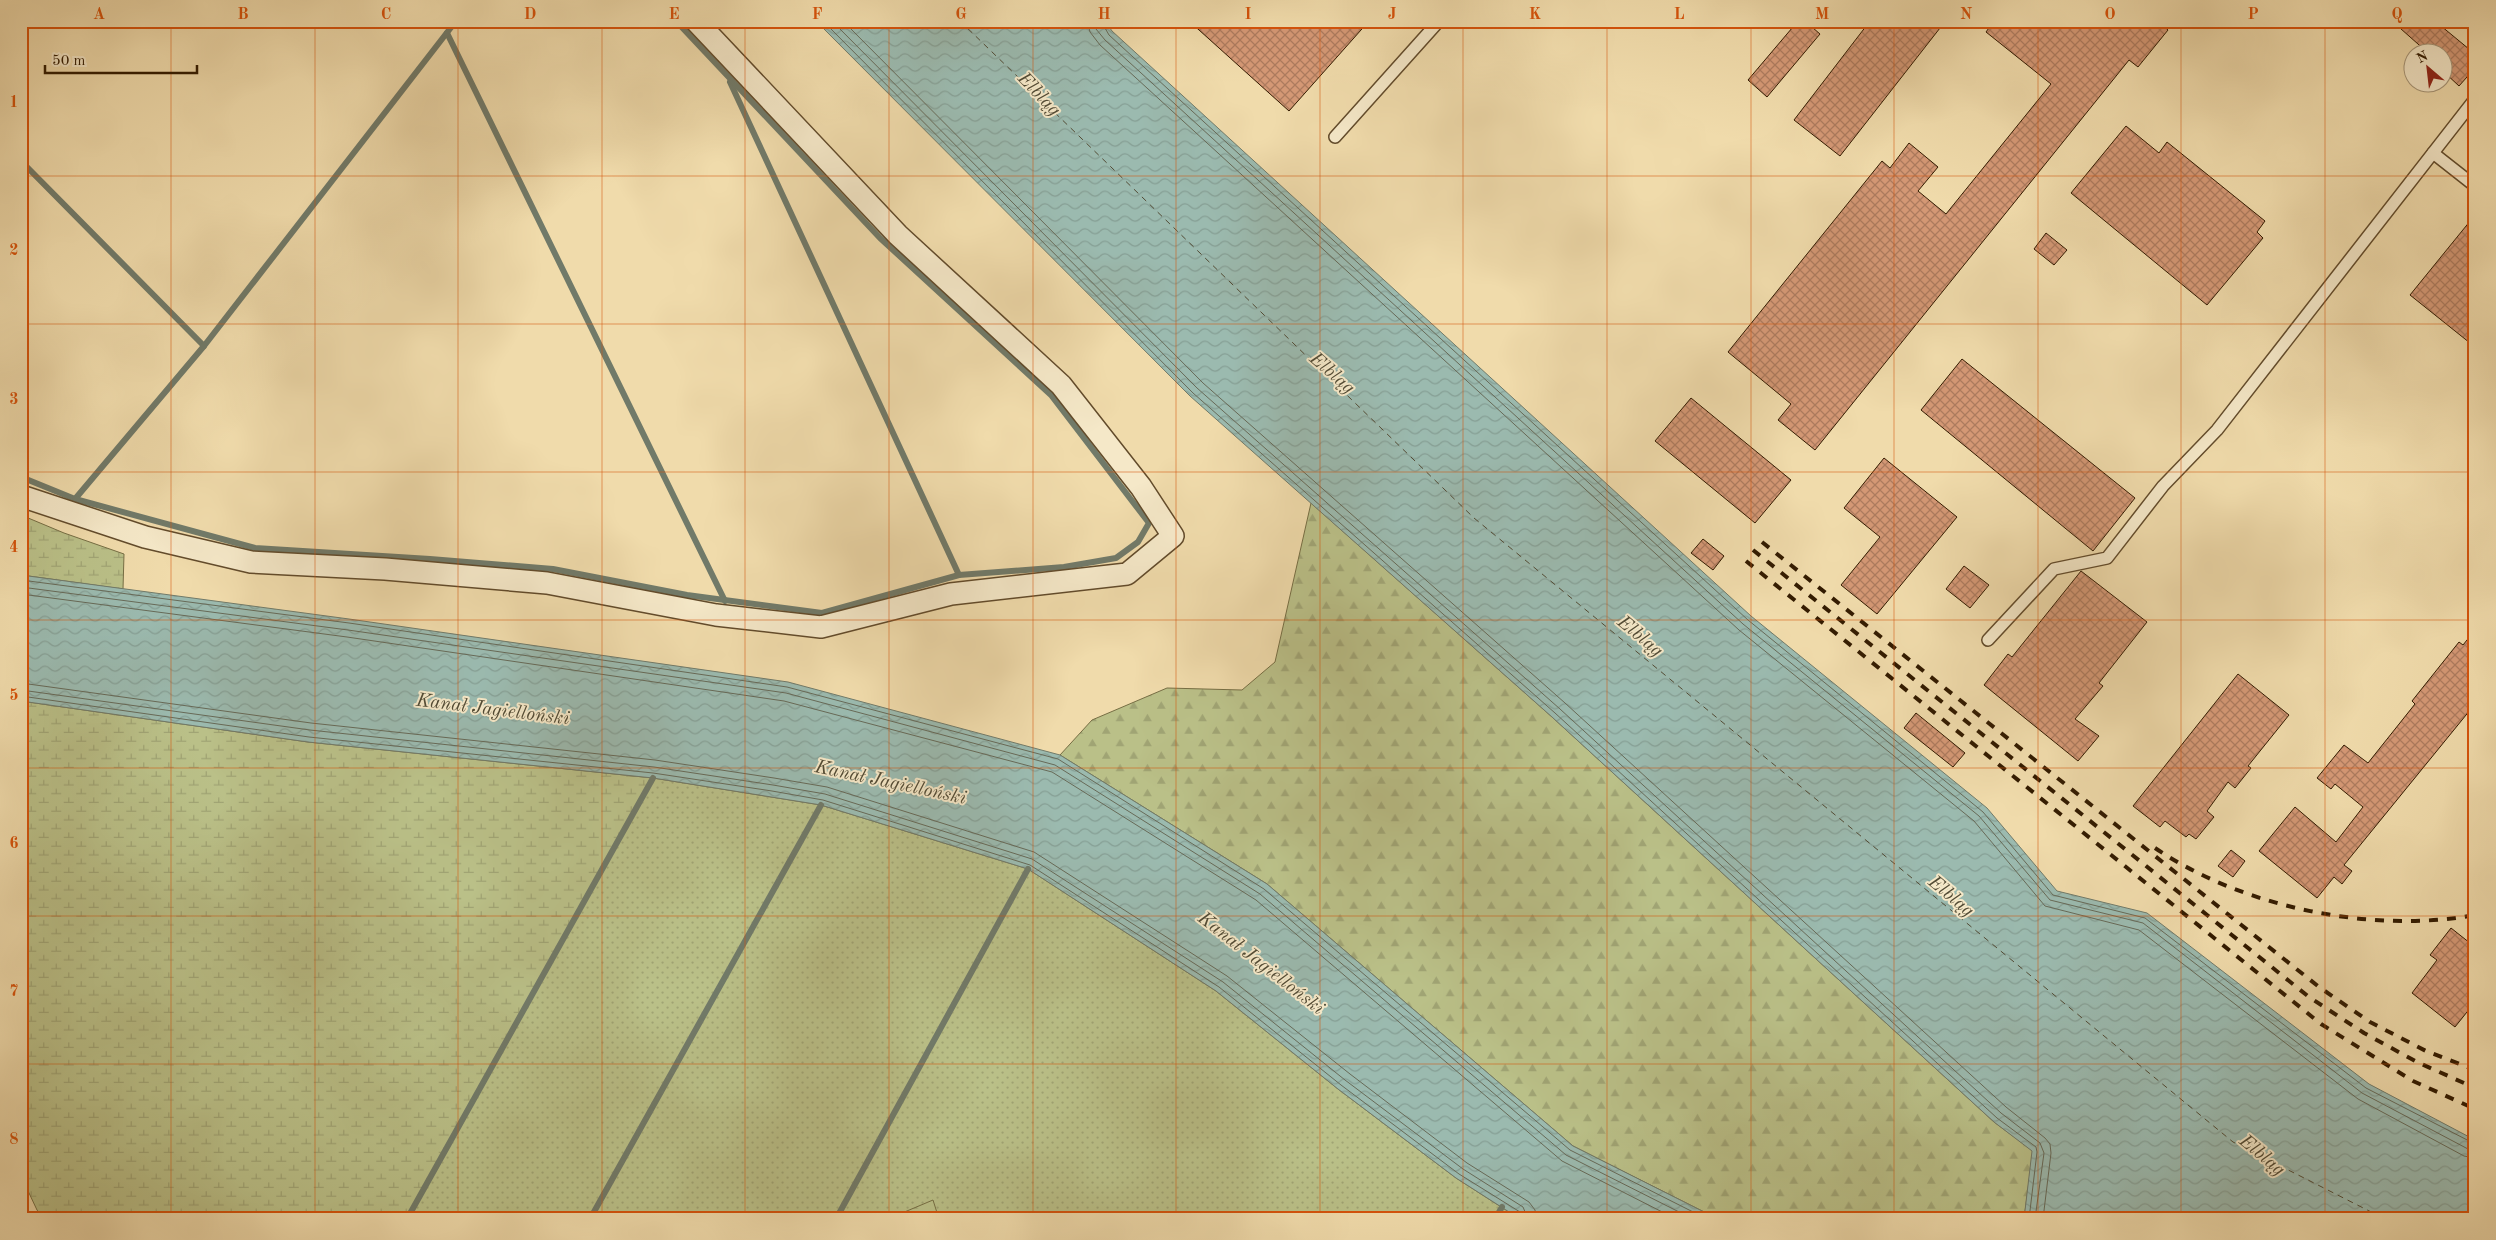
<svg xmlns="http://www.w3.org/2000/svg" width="2496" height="1240" font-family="'Old Standard TT',serif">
  <defs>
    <pattern id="grass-dots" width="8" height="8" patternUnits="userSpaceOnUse" patternTransform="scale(1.25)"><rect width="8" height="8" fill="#bac088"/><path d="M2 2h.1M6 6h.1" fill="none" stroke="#a0a474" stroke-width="1.8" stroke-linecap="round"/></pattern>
    <pattern id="forest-firs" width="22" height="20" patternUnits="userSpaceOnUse" patternTransform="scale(1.25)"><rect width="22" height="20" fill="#bac088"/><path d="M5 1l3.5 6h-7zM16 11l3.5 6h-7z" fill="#a0a474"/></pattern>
    <pattern id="wetland-marsh" width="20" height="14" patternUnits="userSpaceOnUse" patternTransform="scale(1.25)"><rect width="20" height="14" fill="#bac088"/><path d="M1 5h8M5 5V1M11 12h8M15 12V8" fill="none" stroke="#a0a474"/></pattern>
    <pattern id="water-waves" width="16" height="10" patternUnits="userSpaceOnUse" patternTransform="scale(1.25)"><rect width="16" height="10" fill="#9bbaaf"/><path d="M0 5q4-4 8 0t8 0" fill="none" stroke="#869f95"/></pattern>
    <pattern id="building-cross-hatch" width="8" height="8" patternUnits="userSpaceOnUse" patternTransform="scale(1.25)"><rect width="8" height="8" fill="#d49875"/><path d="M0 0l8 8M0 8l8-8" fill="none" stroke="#ad7b5e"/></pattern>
  </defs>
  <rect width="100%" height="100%" fill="#f0dbab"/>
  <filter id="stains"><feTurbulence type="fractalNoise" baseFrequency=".004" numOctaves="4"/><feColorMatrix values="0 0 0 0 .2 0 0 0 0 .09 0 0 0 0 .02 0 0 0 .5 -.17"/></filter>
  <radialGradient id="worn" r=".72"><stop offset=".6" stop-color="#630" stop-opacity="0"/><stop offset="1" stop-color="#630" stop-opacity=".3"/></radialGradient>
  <path fill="url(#grass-dots)" stroke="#766e44" d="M 653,778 L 821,805 L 1028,869 L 1216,991 L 1338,1089 L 1456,1178 L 1520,1219 L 407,1219 Z"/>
  <g fill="url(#forest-firs)" stroke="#766e44">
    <path d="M 1311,503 L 1552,717 L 1994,1122 L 2033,1151 L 2024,1219 L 1718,1219 L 1573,1146 L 1267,884 L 1060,755 L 1092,720 L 1167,688 L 1242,690 L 1275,662 Z"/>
    <path d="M 933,1200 L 939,1219 L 895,1219 L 895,1216 Z"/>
  </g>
  <g fill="url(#wetland-marsh)" stroke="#766e44">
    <path d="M 21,515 L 64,533 L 124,554 L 123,589 L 21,575 Z"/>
    <path d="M 21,701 L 308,742 L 653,778 L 407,1219 L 44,1219 L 37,1210 L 21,1176 Z"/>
  </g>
  <g fill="url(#water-waves)" stroke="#717a69">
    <path d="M 816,21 L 1105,21 L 1112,31 L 1751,616 L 1987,808 L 2057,891 L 2147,913 L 2369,1084 L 2475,1140 L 2475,1219 L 2024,1219 L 2032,1151 L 1994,1122 L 1552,717 L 1190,396 Z"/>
    <path d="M 21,575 L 349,619 L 788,682 L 1060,755 L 1267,884 L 1573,1146 L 1718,1219 L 1520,1219 L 1456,1178 L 1338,1089 L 1216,991 L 1028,869 L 821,805 L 653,778 L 308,742 L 21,701 Z"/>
  </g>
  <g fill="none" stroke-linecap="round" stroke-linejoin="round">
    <g stroke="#676a58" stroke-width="1">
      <path d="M 823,21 L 1193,393 L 1555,713 L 1997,1118 L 2036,1147 L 2037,1152 L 2029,1219"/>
      <path d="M 832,21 L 1197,388 L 1560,709 L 2001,1113 L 2040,1143 L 2044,1153 L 2035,1219"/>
      <path d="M 843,21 L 1203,383 L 1565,703 L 2006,1107 L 2045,1138 L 2050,1144 L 2051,1153 L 2043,1219"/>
      <path d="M 1087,21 L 1090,32 L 1100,45 L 1739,630 L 1974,821 L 2045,906 L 2139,930 L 2358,1099 L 2464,1156 L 2475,1158"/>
      <path d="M 1095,21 L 1096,29 L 1105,40 L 1743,624 L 1979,816 L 2050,900 L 2143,923 L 2362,1093 L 2468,1149 L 2475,1151"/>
      <path d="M 1101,21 L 1109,35 L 1748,620 L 1983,812 L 2053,895 L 2145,918 L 2366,1088 L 2475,1144"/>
      <path d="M 21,580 L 349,623 L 787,687 L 1058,759 L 1264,889 L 1570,1150 L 1707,1219"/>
      <path d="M 21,587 L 348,630 L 786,693 L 1055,765 L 1260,894 L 1566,1155 L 1693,1219"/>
      <path d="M 21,594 L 347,637 L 784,701 L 1052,772 L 1256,900 L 1562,1161 L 1676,1219"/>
      <path d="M 21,683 L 311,723 L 655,760 L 774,778 L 827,787 L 1034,852 L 1227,976 L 1350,1074 L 1467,1163 L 1529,1202 L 1535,1210 L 1536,1219"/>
      <path d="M 21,690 L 310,730 L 654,767 L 773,785 L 825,794 L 1032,859 L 1223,982 L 1345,1080 L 1463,1169 L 1523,1207 L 1528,1219"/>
      <path d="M 21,696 L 309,737 L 653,773 L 772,791 L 823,800 L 1030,865 L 1219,987 L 1341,1085 L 1459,1174 L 1520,1212 L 1522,1219"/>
    </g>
    <g stroke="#717a69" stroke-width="6">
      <path d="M 447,33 L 725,601"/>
      <path d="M 730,82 L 959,575"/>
      <path d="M 21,161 L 204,346 L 456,21"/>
      <path d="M 21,477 L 75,499 L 204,346"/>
      <path d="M 75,499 L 255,548 L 430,559 L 553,569 L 687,595 L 822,613 L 959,575 L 1064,567 L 1116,558 L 1138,542 L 1149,523 L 1051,395 L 880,238 L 676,21"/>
      <path d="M 407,1219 L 653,778"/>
      <path d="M 590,1219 L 821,805"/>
      <path d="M 836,1219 L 1028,869"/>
      <path d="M 1495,1219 L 1502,1207"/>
    </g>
    <path stroke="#524b35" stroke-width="1" stroke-dasharray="6 5" stroke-linecap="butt" d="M 960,21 L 1474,518 L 2233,1142 L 2385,1219"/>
  </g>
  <g fill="url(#building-cross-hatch)" stroke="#331b00">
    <path d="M 1189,21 L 1369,21 L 1289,111 Z"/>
    <path d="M 1798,21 L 1805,21 L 1820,34 L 1767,97 L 1748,80 Z"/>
    <path d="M 1870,21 L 1932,21 L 1940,28 L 1840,156 L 1794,120 Z"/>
    <path d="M 1994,21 L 2158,21 L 2168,30 L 2138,67 L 2129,60 L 1815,450 L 1778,420 L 1791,404 L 1728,352 L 1882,161 L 1890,168 L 1909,143 L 1938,167 L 1918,191 L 1946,214 L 2051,84 L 1986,32 Z"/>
    <path d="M 2392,21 L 2435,21 L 2475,54 L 2475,68 L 2459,86 L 2444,72 L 2444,52 L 2427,52 Z"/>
    <path d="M 2126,126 L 2159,153 L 2167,142 L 2265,221 L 2257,232 L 2263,238 L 2207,305 L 2071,193 Z"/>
    <path d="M 2475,215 L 2475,347 L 2410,295 Z"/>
    <path d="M 2046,233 L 2067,250 L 2054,265 L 2034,249 Z"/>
    <path d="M 1962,359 L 2135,498 L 2093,551 L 1921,410 Z"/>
    <path d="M 1691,398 L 1791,480 L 1755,523 L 1655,441 Z"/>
    <path d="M 1884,458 L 1957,517 L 1877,614 L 1841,585 L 1880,537 L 1844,508 Z"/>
    <path d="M 1703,539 L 1724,556 L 1713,570 L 1691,553 Z"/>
    <path d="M 1964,566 L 1989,585 L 1970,608 L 1946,589 Z"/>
    <path d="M 2081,571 L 2147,622 L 2099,683 L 2103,686 L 2075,719 L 2099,736 L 2078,761 L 1984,685 L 2008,654 L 2012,657 Z"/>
    <path d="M 2475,630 L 2475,704 L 2344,865 L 2352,871 L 2342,884 L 2334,877 L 2317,898 L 2259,851 L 2295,807 L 2336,842 L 2363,807 L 2335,784 L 2331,789 L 2317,778 L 2344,745 L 2368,763 L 2415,704 L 2412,701 L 2459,642 L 2463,645 Z"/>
    <path d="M 2238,674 L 2289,715 L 2248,766 L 2251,768 L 2235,788 L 2228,782 L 2207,811 L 2214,817 L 2196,839 L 2189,834 L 2186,837 L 2165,821 L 2160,827 L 2133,806 Z"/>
    <path d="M 1916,713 L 1965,753 L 1953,767 L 1904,728 Z"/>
    <path d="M 2231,850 L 2245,861 L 2233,877 L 2218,866 Z"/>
    <path d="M 2451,928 L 2475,947 L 2475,1002 L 2455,1027 L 2412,993 L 2437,960 L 2430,955 Z"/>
  </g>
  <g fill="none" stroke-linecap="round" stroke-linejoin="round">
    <defs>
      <g id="lane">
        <path d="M 1335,137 L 1439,21"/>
        <path d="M 2433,153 L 2475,186"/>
        <path d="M 1988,640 L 2054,569 L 2107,558 L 2163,486 L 2217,430 L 2475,99"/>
      </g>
      <path id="street" d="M 21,496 L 145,537 L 251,562 L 385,569 L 547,583 L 716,615 L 821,627 L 951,594 L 1127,574 L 1173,536 L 1141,487 L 1061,385 L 898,235 L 696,21"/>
    </defs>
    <use href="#lane" stroke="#624b2b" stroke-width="14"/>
    <use href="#street" stroke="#624b2b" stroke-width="24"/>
    <path stroke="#331b00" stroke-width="3" stroke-dasharray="4 2.5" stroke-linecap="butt" d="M 21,1214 L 24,1219"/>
    <use href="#lane" stroke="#f5e8c8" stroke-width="11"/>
    <use href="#street" stroke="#f5e8c8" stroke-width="21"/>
    <g stroke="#331b00" stroke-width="4" stroke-dasharray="9 9" stroke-linecap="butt">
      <path d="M 1762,542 L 2319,987 L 2370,1022 L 2426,1051 L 2475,1070"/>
      <path d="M 1753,550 L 2309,997 L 2364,1033 L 2417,1062 L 2475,1088"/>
      <path d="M 1746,561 L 2321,1024 L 2413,1081 L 2475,1109"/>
      <path d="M 2155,848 C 2242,907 2371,934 2475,915"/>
    </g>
  </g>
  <path fill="none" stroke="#d6530b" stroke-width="1" stroke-opacity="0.55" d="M 171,21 L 171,1219M 315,21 L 315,1219M 458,21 L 458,1219M 602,21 L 602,1219M 745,21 L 745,1219M 889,21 L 889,1219M 1033,21 L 1033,1219M 1176,21 L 1176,1219M 1320,21 L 1320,1219M 1463,21 L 1463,1219M 1607,21 L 1607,1219M 1751,21 L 1751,1219M 1894,21 L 1894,1219M 2038,21 L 2038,1219M 2181,21 L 2181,1219M 2325,21 L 2325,1219M 21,176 L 2475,176M 21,324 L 2475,324M 21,472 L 2475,472M 21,620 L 2475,620M 21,768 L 2475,768M 21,916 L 2475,916M 21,1064 L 2475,1064"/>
  <g text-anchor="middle" stroke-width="4" stroke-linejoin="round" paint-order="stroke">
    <g font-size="19" font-style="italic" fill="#524b35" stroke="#f5e8c8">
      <text transform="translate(1040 93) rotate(46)" y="7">Elbląg</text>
      <text transform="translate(1333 372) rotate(41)" y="7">Elbląg</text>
      <text transform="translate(1641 635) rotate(40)" y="7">Elbląg</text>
      <text transform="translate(493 708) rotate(7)" y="7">Kanał Jagielloński</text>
      <text transform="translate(891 781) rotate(12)" y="7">Kanał Jagielloński</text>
      <text transform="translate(1952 895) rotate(40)" y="7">Elbląg</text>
      <text transform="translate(1262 962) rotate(38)" y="7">Kanał Jagielloński</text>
      <text transform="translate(2263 1154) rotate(40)" y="7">Elbląg</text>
    </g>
  </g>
  <rect width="2496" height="1240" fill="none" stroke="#f0dbab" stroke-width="55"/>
  <g transform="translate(2428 68) rotate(332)"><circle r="24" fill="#f5e8c8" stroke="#a79678"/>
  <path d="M0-4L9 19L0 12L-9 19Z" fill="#8f2418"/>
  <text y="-8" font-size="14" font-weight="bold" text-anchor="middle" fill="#331b00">N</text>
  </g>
  <path d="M45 65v8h152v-8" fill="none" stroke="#331b00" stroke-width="2.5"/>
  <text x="52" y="65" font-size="15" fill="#331b00" stroke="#f5e8c8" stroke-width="4" paint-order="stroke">50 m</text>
  <rect x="28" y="28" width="2440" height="1184" fill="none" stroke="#d6530b" stroke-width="2"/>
  <g font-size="16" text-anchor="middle" font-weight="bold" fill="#d6530b">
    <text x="99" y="19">A</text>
    <text x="243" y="19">B</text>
    <text x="386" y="19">C</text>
    <text x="530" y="19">D</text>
    <text x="674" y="19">E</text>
    <text x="817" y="19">F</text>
    <text x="961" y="19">G</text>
    <text x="1104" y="19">H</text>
    <text x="1248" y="19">I</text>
    <text x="1392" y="19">J</text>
    <text x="1535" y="19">K</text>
    <text x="1679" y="19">L</text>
    <text x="1822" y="19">M</text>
    <text x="1966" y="19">N</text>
    <text x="2110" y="19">O</text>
    <text x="2253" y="19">P</text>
    <text x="2397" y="19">Q</text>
    <text x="14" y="107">1</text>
    <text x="14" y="255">2</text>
    <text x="14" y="404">3</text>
    <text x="14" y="552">4</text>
    <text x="14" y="700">5</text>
    <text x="14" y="848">6</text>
    <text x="14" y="996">7</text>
    <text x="14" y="1144">8</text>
  </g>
  <rect width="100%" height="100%" filter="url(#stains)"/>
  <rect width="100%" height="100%" fill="url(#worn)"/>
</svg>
